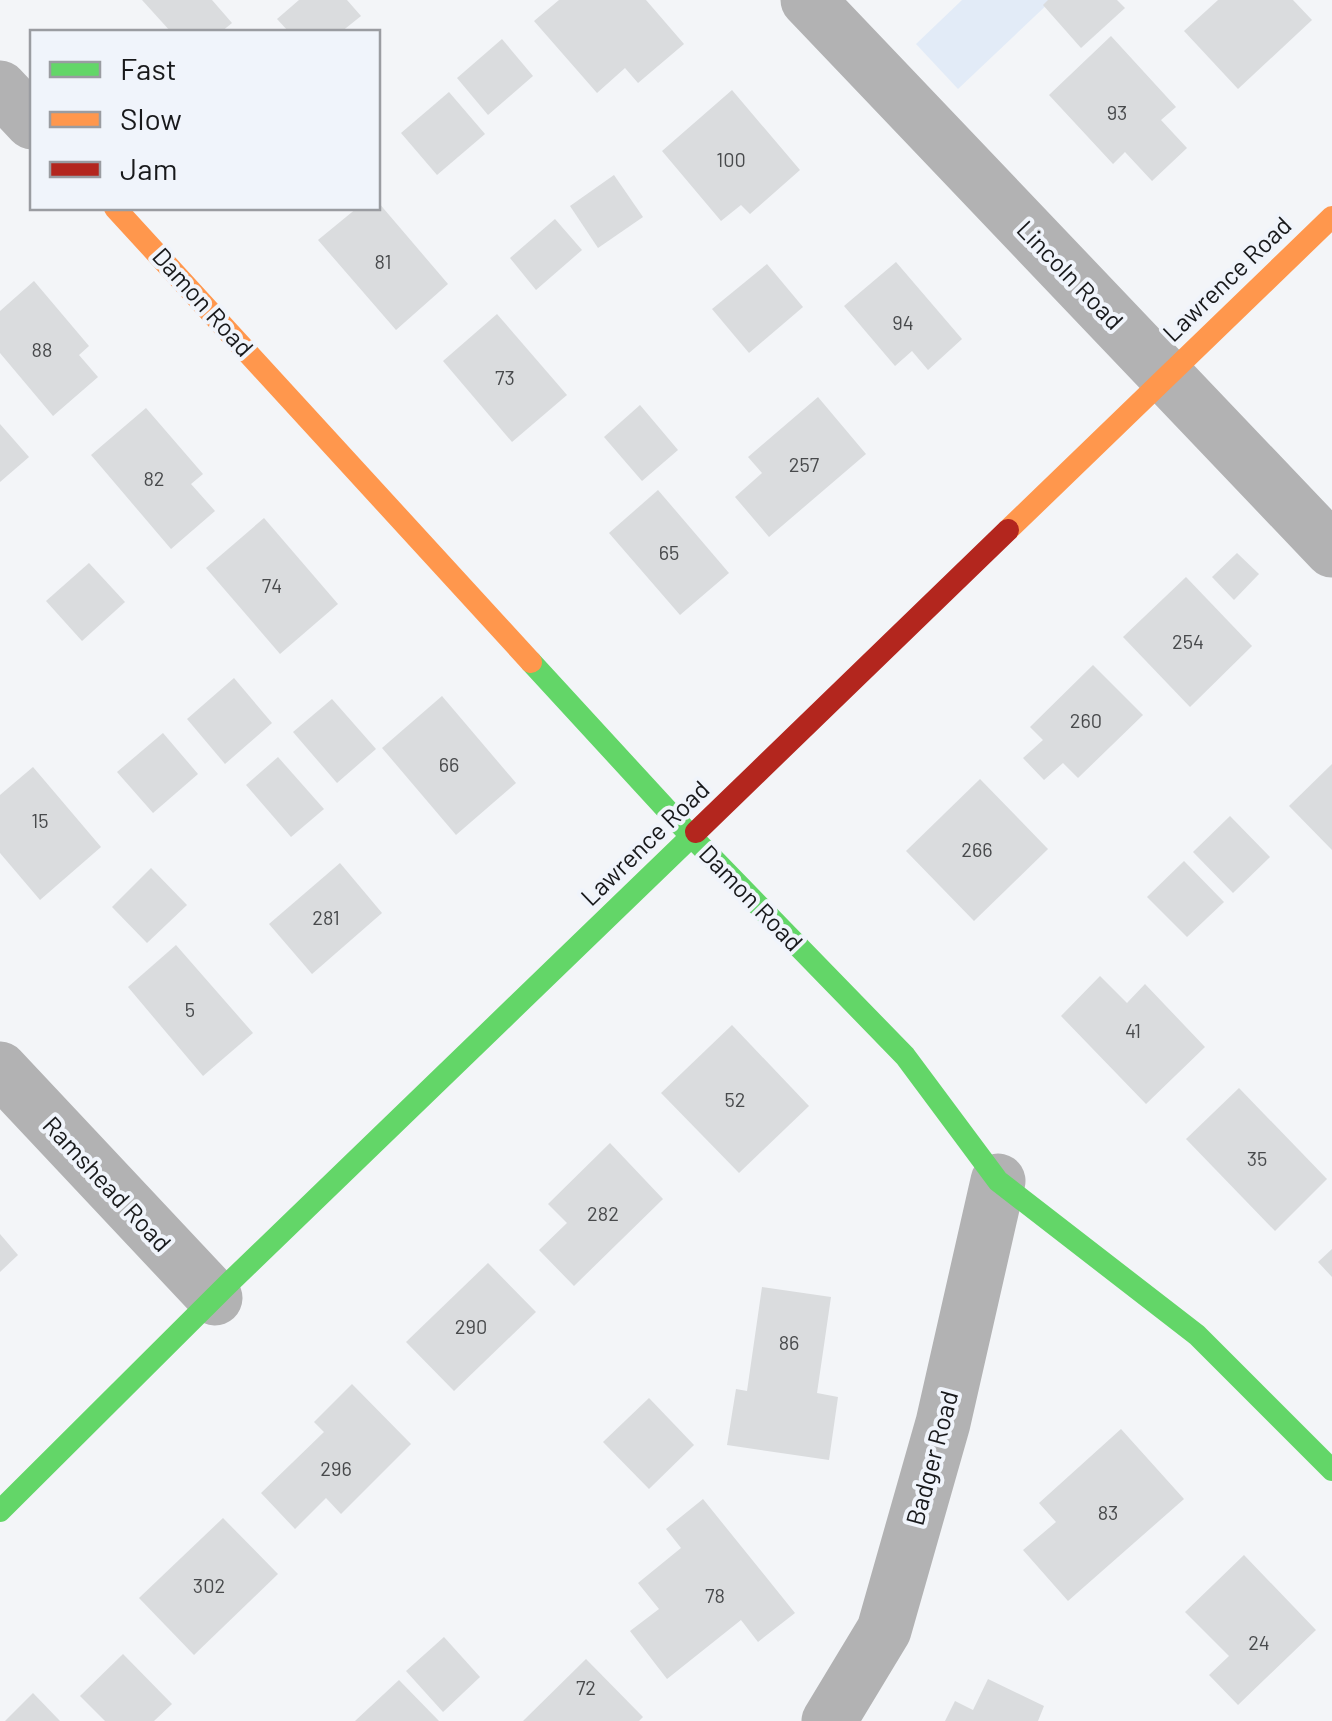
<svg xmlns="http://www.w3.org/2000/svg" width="1332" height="1721" font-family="Barlow,sans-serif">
  <rect width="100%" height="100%" fill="#f3f5f8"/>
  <path fill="#e2ebf7" d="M 962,0 L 1052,0 L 958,89 L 916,44 Z"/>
  <g fill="#dadcde">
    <path d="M 142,0 L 212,0 L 232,23 L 221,32 L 171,32 Z"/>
    <path d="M 299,0 L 347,0 L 361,16 L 341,32 L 289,32 L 277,19 Z"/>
    <path d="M 559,0 L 646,0 L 684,44 L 638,83 L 625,68 L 597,93 L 534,21 Z"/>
    <path d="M 1048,0 L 1117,0 L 1125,8 L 1081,48 L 1043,5 Z"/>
    <path d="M 1218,0 L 1293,0 L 1312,20 L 1238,89 L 1184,31 Z"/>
    <path d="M 1111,36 L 1176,107 L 1161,120 L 1187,148 L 1152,181 L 1125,152 L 1113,164 L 1049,95 Z"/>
    <path d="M 502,39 L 533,76 L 488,115 L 457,78 Z"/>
    <path d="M 732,90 L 800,170 L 750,214 L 741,205 L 721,221 L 662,151 Z"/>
    <path d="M 449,92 L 485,134 L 437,175 L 401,133 Z"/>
    <path d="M 614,175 L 643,217 L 598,248 L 570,206 Z"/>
    <path d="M 378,202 L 448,284 L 396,330 L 318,240 L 357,208 L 378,208 Z"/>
    <path d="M 555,219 L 582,250 L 536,290 L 510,258 Z"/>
    <path d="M 896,262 L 962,339 L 928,370 L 912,351 L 895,366 L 844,306 Z"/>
    <path d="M 767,264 L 803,307 L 749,353 L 712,309 Z"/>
    <path d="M 34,281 L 89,346 L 79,355 L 98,377 L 53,416 L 0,353 L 0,311 Z"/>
    <path d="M 497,314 L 567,395 L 512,442 L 443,361 Z"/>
    <path d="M 818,397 L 866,454 L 769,537 L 735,497 L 762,473 L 748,457 Z"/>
    <path d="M 640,405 L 678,450 L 642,481 L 604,437 Z"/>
    <path d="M 146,408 L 203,474 L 191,484 L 215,511 L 171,549 L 91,455 Z"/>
    <path d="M 0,424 L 29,457 L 0,482 Z"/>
    <path d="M 658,490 L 729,573 L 680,615 L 609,533 Z"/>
    <path d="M 264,518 L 338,604 L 280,654 L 206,568 Z"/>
    <path d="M 1237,553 L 1259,574 L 1234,600 L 1212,577 Z"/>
    <path d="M 89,563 L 125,602 L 82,641 L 46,601 Z"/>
    <path d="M 1186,577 L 1252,646 L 1190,707 L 1123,637 Z"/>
    <path d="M 1093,665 L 1143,715 L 1078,778 L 1063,763 L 1044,780 L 1023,758 L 1043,740 L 1030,727 Z"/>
    <path d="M 234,678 L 272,723 L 225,764 L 187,719 Z"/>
    <path d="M 442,696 L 516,783 L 456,835 L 382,748 Z"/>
    <path d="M 332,699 L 376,749 L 337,783 L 293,732 Z"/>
    <path d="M 163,733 L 198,774 L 153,813 L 117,772 Z"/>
    <path d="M 278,757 L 324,809 L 291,837 L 246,785 Z"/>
    <path d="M 1332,764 L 1332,850 L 1289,806 Z"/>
    <path d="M 33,767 L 101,847 L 40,900 L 0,853 L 0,795 Z"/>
    <path d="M 980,779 L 1048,849 L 974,921 L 906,851 Z"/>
    <path d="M 1230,816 L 1270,857 L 1233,893 L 1193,852 Z"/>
    <path d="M 1184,861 L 1224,902 L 1187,937 L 1147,897 Z"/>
    <path d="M 340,863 L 382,913 L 312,974 L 269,924 Z"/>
    <path d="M 151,868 L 187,905 L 147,943 L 112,907 Z"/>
    <path d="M 176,945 L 253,1033 L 203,1076 L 128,987 Z"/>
    <path d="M 1100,976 L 1127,1003 L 1145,984 L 1205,1047 L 1146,1104 L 1061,1016 Z"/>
    <path d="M 732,1025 L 809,1106 L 739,1173 L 661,1093 Z"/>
    <path d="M 1239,1088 L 1327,1179 L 1275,1231 L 1186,1139 Z"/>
    <path d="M 610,1143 L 663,1199 L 574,1286 L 539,1250 L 567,1223 L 548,1204 Z"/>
    <path d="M 0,1234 L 18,1255 L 0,1272 Z"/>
    <path d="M 1332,1249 L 1332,1277 L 1318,1262 Z"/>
    <path d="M 488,1263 L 536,1312 L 454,1391 L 406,1342 Z"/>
    <path d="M 762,1287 L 831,1297 L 817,1393 L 838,1397 L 829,1460 L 727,1445 L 736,1389 L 747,1391 Z"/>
    <path d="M 352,1384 L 411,1444 L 341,1514 L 326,1498 L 295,1529 L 261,1493 L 324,1432 L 314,1422 Z"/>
    <path d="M 649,1398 L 694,1445 L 649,1489 L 603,1442 Z"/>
    <path d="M 1121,1429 L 1184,1499 L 1068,1601 L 1023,1550 L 1056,1522 L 1039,1503 Z"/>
    <path d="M 703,1499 L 795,1613 L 758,1642 L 741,1620 L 667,1679 L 630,1631 L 659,1609 L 638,1583 L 681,1548 L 666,1529 Z"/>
    <path d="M 223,1518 L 278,1574 L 194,1655 L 139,1598 Z"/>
    <path d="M 1244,1555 L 1316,1630 L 1238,1705 L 1209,1675 L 1229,1656 L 1185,1612 Z"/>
    <path d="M 444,1637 L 480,1677 L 443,1712 L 406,1671 Z"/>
    <path d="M 123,1654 L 172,1704 L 154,1721 L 105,1721 L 80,1696 Z"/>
    <path d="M 586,1659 L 643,1717 L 639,1721 L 523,1721 Z"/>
    <path d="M 988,1679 L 1044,1706 L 1038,1721 L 945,1721 L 955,1701 L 973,1710 Z"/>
    <path d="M 399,1680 L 439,1721 L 355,1721 Z"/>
    <path d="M 33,1693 L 60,1721 L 5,1721 Z"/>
  </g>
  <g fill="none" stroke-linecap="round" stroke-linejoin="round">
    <g stroke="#b2b2b3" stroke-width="55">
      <path d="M 808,0 L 1332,550"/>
      <path d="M 0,88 L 32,122"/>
      <path d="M 0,1069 L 215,1298"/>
      <path d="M 829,1721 L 884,1630 L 943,1423 L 998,1181"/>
    </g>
    <g stroke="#63d668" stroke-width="22">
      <path d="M 531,662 L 691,836 L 905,1056 L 998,1181 L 1197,1335 L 1332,1470"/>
      <path d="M 0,1511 L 227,1285 L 696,832"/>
    </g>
    <g stroke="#ff974d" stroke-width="22">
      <path d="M 115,208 L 531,662"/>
      <path d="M 1008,530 L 1332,217"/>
    </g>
    <path stroke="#b3261e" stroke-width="22" d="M 696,832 L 1008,530"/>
  </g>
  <g text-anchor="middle" stroke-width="8" stroke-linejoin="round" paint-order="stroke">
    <g font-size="20" fill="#484a4c">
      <text x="1117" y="120">93</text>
      <text x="731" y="167">100</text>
      <text x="383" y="269">81</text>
      <text x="903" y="330">94</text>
      <text x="42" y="357">88</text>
      <text x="505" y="385">73</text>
      <text x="804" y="472">257</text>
      <text x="154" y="486">82</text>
      <text x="669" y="560">65</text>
      <text x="272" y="593">74</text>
      <text x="1188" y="649">254</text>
      <text x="1086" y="728">260</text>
      <text x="449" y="772">66</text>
      <text x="40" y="828">15</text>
      <text x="977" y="857">266</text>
      <text x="326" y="925">281</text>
      <text x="190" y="1017">5</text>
      <text x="1133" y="1038">41</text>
      <text x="735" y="1107">52</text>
      <text x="1257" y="1166">35</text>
      <text x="603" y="1221">282</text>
      <text x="471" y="1334">290</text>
      <text x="789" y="1350">86</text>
      <text x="336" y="1476">296</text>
      <text x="1108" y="1520">83</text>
      <text x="209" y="1593">302</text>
      <text x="715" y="1603">78</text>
      <text x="1259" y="1650">24</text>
      <text x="586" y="1695">72</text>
    </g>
    <g font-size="25" fill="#18191b" stroke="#f0f4fb">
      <text transform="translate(1070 275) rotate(46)" y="9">Lincoln Road</text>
      <text transform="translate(1227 279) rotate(-44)" y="9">Lawrence Road</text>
      <text transform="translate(203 302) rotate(48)" y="9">Damon Road</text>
      <text transform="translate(645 843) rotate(-44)" y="9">Lawrence Road</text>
      <text transform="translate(751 898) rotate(46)" y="9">Damon Road</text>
      <text transform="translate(107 1184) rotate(47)" y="9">Ramshead Road</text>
      <text transform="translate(932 1458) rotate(-75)" y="9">Badger Road</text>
    </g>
  </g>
  <rect x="30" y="30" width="350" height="180" fill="#f0f4fb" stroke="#9a9ca1" stroke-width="2.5"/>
  <rect x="50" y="62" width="50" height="15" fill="#63d668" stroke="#9a9ca1" stroke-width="2.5"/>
  <text x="120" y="80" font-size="30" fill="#18191b">Fast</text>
  <rect x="50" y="112" width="50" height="15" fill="#ff974d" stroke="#9a9ca1" stroke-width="2.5"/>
  <text x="120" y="130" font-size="30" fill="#18191b">Slow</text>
  <rect x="50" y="162" width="50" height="15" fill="#b3261e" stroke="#9a9ca1" stroke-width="2.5"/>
  <text x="120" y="180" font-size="30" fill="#18191b">Jam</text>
</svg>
